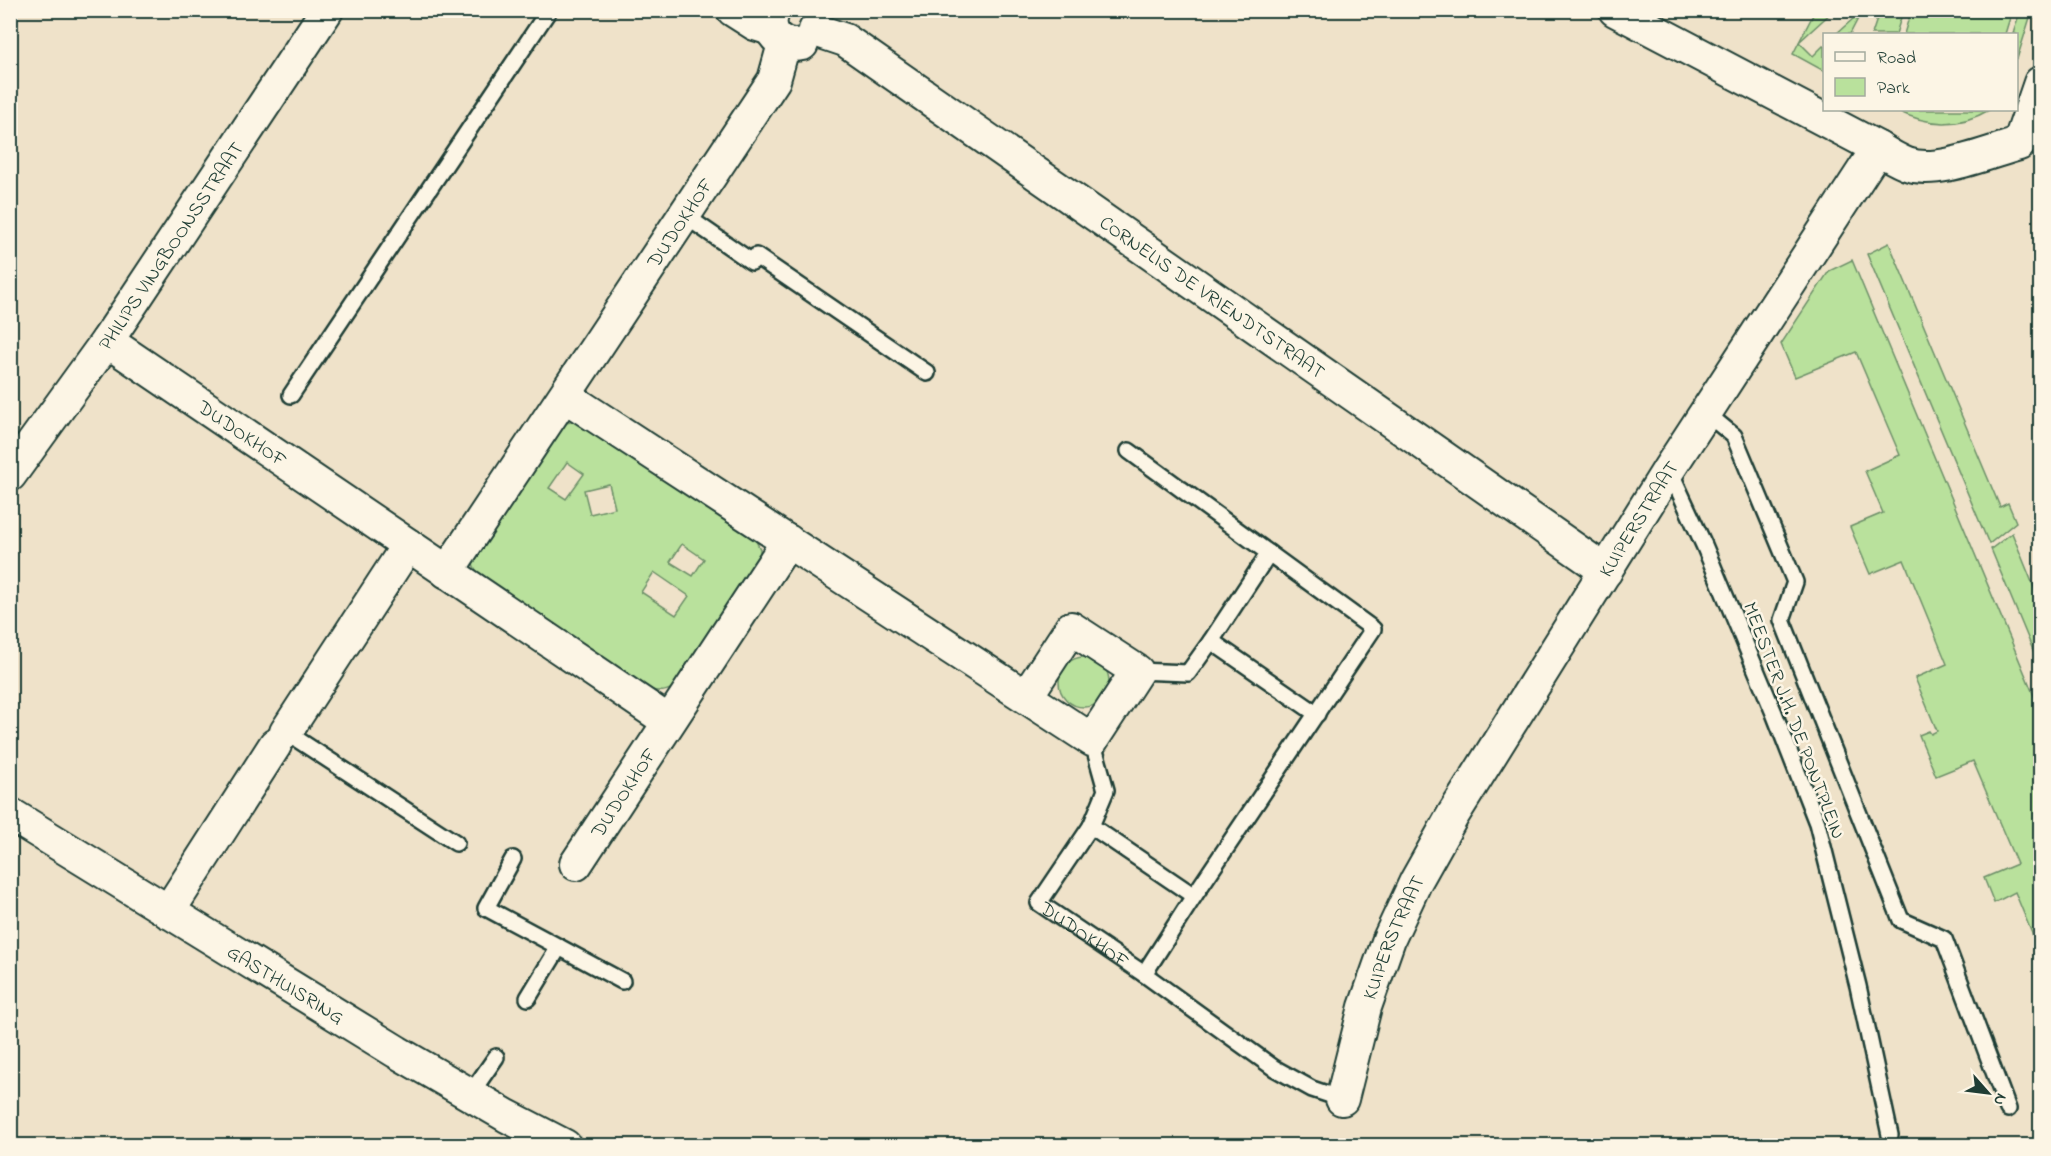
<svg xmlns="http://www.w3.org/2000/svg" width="2051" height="1156" font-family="'Indie Flower',sans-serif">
  <rect width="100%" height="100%" fill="#efe2c9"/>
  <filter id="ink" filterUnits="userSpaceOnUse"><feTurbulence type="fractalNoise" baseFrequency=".0167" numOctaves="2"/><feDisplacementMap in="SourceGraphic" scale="12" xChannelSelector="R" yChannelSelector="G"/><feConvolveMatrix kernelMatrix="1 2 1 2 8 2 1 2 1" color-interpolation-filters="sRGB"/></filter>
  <g filter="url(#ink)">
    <g fill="#b9e19c" stroke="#6c8f68" stroke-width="1.5" fill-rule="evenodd">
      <path d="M 1880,10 L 1903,11 L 1896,34 L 1872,34 Z"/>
      <path d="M 1815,11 L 1833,11 L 1799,42 L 1813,56 L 1824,45 L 1824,71 L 1793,54 Z"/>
      <path d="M 1862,11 L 1850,34 L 1836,34 Z"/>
      <path d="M 1911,11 L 1911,10 L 2012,11 L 2005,34 L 1904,34 Z"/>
      <path d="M 2020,11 L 2032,11 L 2017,59 L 2016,34 L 2013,34 Z"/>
      <path d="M 1896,110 L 1989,110 C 1959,128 1927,126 1896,110 Z"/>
      <path d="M 1889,243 L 2000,507 L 2008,503 L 2016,522 L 1989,544 L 1867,254 Z"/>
      <path d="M 1852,260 L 2040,710 L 2040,953 L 2015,892 L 1994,903 L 1984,878 L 2017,864 L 1973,761 L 1936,776 L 1919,735 L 1929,731 L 1931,734 L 1937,731 L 1915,678 L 1947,664 L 1904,560 L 1870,574 L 1850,527 L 1883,513 L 1865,471 L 1900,455 L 1856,352 L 1795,377 L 1781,344 L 1829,271 Z"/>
      <path d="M 575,421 L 754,537 L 760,549 L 760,556 L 677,685 C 667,692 660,693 649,689 L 490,583 C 481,576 474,572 472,559 L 562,424 ZM 567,462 L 584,474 L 566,499 L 549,488 ZM 609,484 L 615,508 L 590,514 L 584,490 ZM 682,544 L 704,559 L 693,576 L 670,562 ZM 654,572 L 689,596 L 676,615 L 641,592 Z"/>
      <path d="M 2012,533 L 2040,602 L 2040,667 L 1991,549 Z"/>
      <circle cx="1084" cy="682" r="25"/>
    </g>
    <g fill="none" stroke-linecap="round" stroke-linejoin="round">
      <defs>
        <g id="lane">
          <path d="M 684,215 L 752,262 L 756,256 L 927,373"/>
          <path d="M 291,395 L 549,10"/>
          <path d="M 1706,413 L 1734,436 L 1795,582 L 1782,620 L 1901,920 L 1944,939 L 2008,1109"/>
          <path d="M 1129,451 L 1373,629 L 1194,896 L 1144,974"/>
          <path d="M 1669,469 L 1704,545 L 1774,713 L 1817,823 L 1858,986 L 1890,1135"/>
          <path d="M 1269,553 L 1211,641 L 1317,714"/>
          <path d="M 1137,671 L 1188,673 L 1211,641"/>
          <path d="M 286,732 L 456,843"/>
          <path d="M 1091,826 L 1106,790 L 1092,740"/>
          <path d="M 513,859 L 486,908 L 559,947"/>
          <path id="s1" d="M 1194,896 L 1091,826 L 1039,903 L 1144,974 L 1274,1068 L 1312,1089 L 1342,1099"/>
          <path d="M 528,998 L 559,947 L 622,981"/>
          <path d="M 478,1083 L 496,1057"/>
        </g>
        <g id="street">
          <path d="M 733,10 L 755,24 L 771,29"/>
          <path d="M 774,10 C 763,31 781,49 802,44"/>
          <path d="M 1615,10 L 1878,148"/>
          <path id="s2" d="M 815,30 L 845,40 L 1606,571"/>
          <path id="s3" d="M 107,341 L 668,721"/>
          <path d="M 565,396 L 1026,697 L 1071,628 L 1137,671 L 1092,740 L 1026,697"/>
          <path id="s4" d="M 10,475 L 107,341 L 327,10"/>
          <path id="s5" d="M 447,572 L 774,80 L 784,44"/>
          <path d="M 286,732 L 408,545"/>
          <path id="s6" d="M 10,814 L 397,1052 L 507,1116 L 565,1146"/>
          <path id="s7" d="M 576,864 L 788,541"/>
          <path d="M 168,912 L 275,745"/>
          <path id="s8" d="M 1342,1099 L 1365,1007 L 1389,939 L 1416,881 L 1453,815 L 1669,469 L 1878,148 C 1887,154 1897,160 1907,164 C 1937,175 1989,152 2019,144 L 2040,83"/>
        </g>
      </defs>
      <use href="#lane" stroke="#1f3d34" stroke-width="20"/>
      <use href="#street" stroke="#1f3d34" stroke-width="36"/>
      <use href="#lane" stroke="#fcf5e5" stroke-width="15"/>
      <use href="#street" stroke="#fcf5e5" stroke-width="32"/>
    </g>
  </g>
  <g text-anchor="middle" stroke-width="5" stroke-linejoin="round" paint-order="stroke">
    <g font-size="20" fill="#1f3d34" stroke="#fcf5e5">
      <text dy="7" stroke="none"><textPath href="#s5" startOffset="420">DUDOKHOF</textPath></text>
      <text dy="7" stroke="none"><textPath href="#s4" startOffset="280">PHILIPS VINGBOONSSTRAAT</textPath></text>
      <text dy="7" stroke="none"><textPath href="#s2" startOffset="480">CORNELIS DE VRIENDTSTRAAT</textPath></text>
      <text dy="7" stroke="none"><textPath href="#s3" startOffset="164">DUDOKHOF</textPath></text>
      <text dy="7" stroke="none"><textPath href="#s8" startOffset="656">KUIPERSTRAAT</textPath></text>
      <text transform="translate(1795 720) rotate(69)" y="7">MEESTER J.H. DE PONTPLEIN</text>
      <text dy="7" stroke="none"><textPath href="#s7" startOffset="86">DUDOKHOF</textPath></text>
      <text dy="7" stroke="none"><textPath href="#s1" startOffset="273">DUDOKHOF</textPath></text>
      <text dy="7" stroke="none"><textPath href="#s8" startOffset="170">KUIPERSTRAAT</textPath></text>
      <text dy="7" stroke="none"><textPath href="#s6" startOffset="324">GASTHUISRING</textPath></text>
    </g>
  </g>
  <rect width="2051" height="1156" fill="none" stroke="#fcf5e5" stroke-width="36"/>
  <rect x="18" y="18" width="2015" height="1120" fill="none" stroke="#1f3d34" stroke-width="2" filter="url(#ink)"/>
  <rect x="1823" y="33" width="195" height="78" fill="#fcf5e5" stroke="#a4ab9e" stroke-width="1.5"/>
  <rect x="1835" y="52" width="30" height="9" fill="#fcf5e5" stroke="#a4ab9e" stroke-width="1.5"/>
  <text x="1877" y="63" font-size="18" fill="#1f3d34">Road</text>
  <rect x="1835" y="78" width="30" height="18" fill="#b9e19c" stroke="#a4ab9e" stroke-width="1.5"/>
  <text x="1877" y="93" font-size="18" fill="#1f3d34">Park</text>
  <g transform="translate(1988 1093) rotate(118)" stroke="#fcf5e5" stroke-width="4.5" paint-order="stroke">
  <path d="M0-4.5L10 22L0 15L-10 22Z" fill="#1f3d34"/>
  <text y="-9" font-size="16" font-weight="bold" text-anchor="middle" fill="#1f3d34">N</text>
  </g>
</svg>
